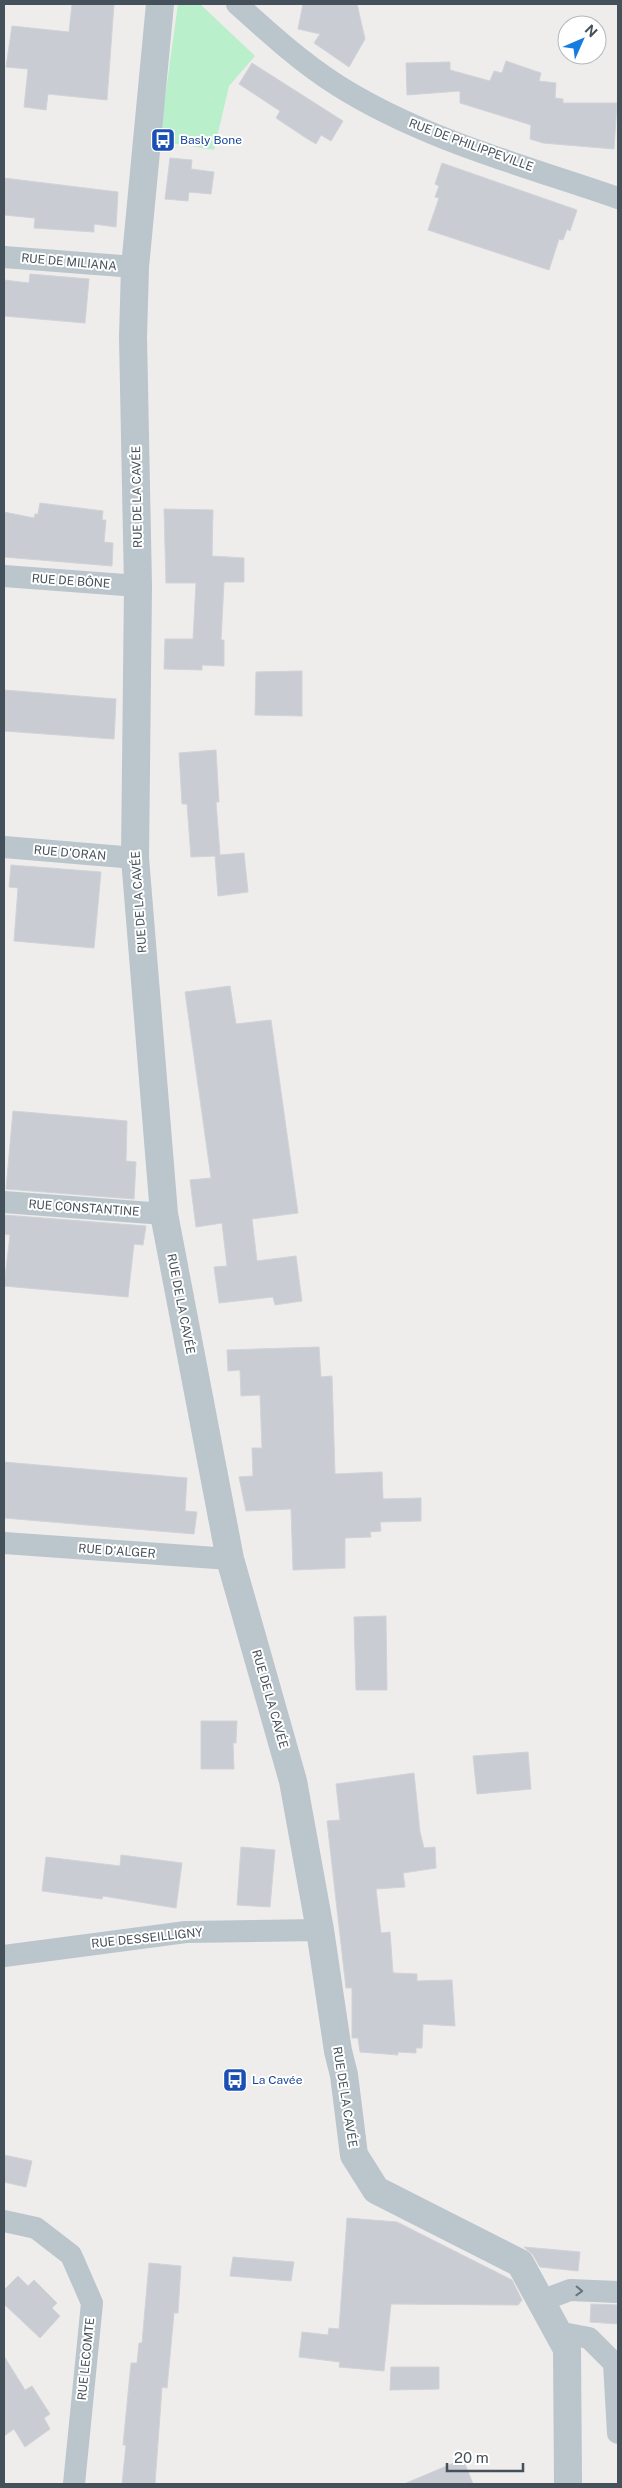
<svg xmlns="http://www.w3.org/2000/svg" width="622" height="2488" font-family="'Public Sans',sans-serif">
  <rect width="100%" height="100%" fill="#efecec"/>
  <path fill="#b9efca" d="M 178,4 L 200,4 L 255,56 L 229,86 L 214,150 L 159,141 Z"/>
  <g fill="#c9ccd2" stroke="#d0d3d8">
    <path d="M 72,4 L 114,4 L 107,100 L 48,94 L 46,110 L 24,107 L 28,69 L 6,67 L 12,26 L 69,32 Z"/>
    <path d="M 303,4 L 357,4 L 365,39 L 349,67 L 314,43 L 320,34 L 298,29 Z"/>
    <path d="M 506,61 L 541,73 L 539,81 L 556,83 L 555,98 L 563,99 L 563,103 L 617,103 L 614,149 L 543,143 L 530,139 L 531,125 L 460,103 L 460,91 L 407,95 L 406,63 L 450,62 L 450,70 L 490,81 L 494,71 L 502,73 Z"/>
    <path d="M 252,63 L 343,121 L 331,141 L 321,135 L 316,144 L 306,138 L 276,118 L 280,111 L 239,84 Z"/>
    <path d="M 170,158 L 192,160 L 191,169 L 214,172 L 211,194 L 189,192 L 188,201 L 165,199 Z"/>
    <path d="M 442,163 L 577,210 L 570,231 L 567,229 L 563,240 L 559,239 L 549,270 L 428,230 L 439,198 L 435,197 L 439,186 L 435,184 Z"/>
    <path d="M 4,178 L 118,192 L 116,227 L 94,224 L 94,232 L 34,228 L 35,218 L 4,215 Z"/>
    <path d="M 30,274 L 89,279 L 85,323 L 4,316 L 4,280 L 29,283 Z"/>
    <path d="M 40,503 L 103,511 L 102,520 L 106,520 L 104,542 L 113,543 L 112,566 L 4,557 L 4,512 L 34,518 L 35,514 L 38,514 Z"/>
    <path d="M 164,509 L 213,510 L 212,556 L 244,558 L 244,582 L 224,582 L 221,640 L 224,640 L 224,666 L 202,665 L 202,670 L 164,669 L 165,639 L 193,639 L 196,583 L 166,583 Z"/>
    <path d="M 302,671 L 302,716 L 255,715 L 256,672 Z"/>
    <path d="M 4,690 L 116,699 L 114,739 L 4,731 Z"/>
    <path d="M 216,750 L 219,802 L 216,802 L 220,855 L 244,853 L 248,892 L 218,896 L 215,856 L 191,857 L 187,804 L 182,804 L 179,753 Z"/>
    <path d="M 11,865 L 101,872 L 94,948 L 14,941 L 18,888 L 9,887 Z"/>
    <path d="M 230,986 L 236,1024 L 271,1020 L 298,1213 L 252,1219 L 257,1261 L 296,1256 L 302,1301 L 275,1305 L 273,1297 L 219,1303 L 214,1267 L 227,1266 L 222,1223 L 196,1227 L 190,1180 L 211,1178 L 185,992 Z"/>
    <path d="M 13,1111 L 127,1121 L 126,1161 L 136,1162 L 134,1199 L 6,1189 Z"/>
    <path d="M 4,1215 L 146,1226 L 143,1245 L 134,1244 L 128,1297 L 4,1286 L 10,1235 L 4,1234 Z"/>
    <path d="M 319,1347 L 321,1377 L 332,1376 L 335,1474 L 382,1472 L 383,1499 L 421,1498 L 421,1521 L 380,1522 L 381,1531 L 370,1532 L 371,1537 L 345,1538 L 345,1568 L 293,1570 L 291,1509 L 246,1511 L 239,1477 L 253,1476 L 252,1448 L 262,1448 L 260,1395 L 241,1396 L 240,1370 L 228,1371 L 227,1350 Z"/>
    <path d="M 4,1462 L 187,1478 L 185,1511 L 197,1512 L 194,1534 L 4,1518 Z"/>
    <path d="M 386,1616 L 387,1690 L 356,1690 L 354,1617 Z"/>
    <path d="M 201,1721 L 237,1721 L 236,1743 L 233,1743 L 234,1769 L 201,1769 Z"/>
    <path d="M 528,1752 L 531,1789 L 477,1794 L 473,1756 Z"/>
    <path d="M 414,1773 L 420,1832 L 424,1848 L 435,1847 L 436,1868 L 403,1873 L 405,1887 L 376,1889 L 381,1933 L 390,1932 L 393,1973 L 417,1974 L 417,1981 L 452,1980 L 455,2026 L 423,2024 L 422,2048 L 416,2048 L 416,2053 L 398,2052 L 398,2055 L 360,2052 L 358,2038 L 352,2038 L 352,1988 L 346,1988 L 327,1821 L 340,1820 L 336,1784 Z"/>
    <path d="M 241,1847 L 275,1850 L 270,1907 L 237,1905 Z"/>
    <path d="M 121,1855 L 182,1863 L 176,1908 L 103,1896 L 102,1899 L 42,1891 L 46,1857 L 120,1866 Z"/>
    <path d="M 4,2155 L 32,2161 L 26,2187 L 4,2182 Z"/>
    <path d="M 347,2218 L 397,2222 L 512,2280 L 522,2300 L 518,2305 L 391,2304 L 384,2371 L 339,2367 L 340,2362 L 299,2357 L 302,2332 L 328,2335 L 329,2328 L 339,2329 Z"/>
    <path d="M 524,2247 L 580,2252 L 578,2271 L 540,2267 L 533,2255 Z"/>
    <path d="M 233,2257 L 294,2262 L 291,2281 L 230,2276 Z"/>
    <path d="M 149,2263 L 181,2266 L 178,2313 L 174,2313 L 167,2388 L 162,2387 L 155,2484 L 122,2484 L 126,2445 L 123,2445 L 131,2363 L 137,2363 L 139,2343 L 142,2343 Z"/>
    <path d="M 18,2276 L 28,2286 L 34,2280 L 57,2303 L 52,2308 L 60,2316 L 40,2338 L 4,2304 L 4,2290 Z"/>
    <path d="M 591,2304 L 618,2305 L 618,2324 L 590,2322 Z"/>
    <path d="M 4,2356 L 25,2390 L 32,2386 L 50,2414 L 44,2418 L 50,2429 L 25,2447 L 14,2429 L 4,2436 Z"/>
    <path d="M 391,2367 L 439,2367 L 439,2389 L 390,2390 Z"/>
    <path d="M 463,2459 L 473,2484 L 404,2484 Z"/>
  </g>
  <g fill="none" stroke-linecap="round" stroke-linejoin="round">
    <g stroke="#bac5cc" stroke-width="22">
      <path d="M 237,4 C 268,32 301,62 337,85 C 422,139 523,165 618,198"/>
      <path d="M 4,257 L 135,267"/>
      <path d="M 4,576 L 138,586"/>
      <path d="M 4,847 L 135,858"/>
      <path d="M 4,1202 L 164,1214"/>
      <path d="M 4,1543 L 230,1559"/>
      <path d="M 4,1956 L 186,1932 L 320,1930"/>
      <path d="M 4,2221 L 36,2228 L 71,2255 L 92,2303 L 74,2484"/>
      <path d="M 541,2301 L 570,2290 L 618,2292"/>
      <path d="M 557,2332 L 589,2338 L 614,2363 L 618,2433"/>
    </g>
    <path stroke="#bac5cc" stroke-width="28" d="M 160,4 L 135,267 L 133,337 L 138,586 L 135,858 L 164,1214 L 230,1559 L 293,1781 L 320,1930 L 338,2051 L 344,2075 L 354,2155 L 376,2190 L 520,2263 L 567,2349 L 568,2484"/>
  </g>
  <defs><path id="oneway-chevron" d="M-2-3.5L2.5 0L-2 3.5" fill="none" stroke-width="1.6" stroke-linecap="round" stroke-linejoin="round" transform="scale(1.25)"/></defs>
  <use stroke="#68747c" href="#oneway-chevron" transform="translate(579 2291) rotate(2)"/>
  <defs>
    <symbol id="bus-square" viewBox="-11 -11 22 22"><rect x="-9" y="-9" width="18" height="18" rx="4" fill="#1a4fb4" stroke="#fff"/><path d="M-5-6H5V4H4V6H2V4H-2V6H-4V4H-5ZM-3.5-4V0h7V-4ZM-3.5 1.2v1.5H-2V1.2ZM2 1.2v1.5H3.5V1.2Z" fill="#fff"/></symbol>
  </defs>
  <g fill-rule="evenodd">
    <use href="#bus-square" x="149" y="126" width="28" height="28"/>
    <use href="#bus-square" x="221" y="2066" width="28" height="28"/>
  </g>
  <g text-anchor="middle" stroke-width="4" stroke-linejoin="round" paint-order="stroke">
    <g font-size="12" fill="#164399" stroke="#fff" text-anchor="start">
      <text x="180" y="144">Basly Bone</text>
      <text x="252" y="2084">La Cavée</text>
    </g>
    <g font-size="12" fill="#45515a" stroke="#fff">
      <text transform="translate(471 145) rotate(20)" y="4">RUE DE PHILIPPEVILLE</text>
      <text transform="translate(69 262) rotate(5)" y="4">RUE DE MILIANA</text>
      <text transform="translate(137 497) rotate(-91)" y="4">RUE DE LA CAVÉE</text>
      <text transform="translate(71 581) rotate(4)" y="4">RUE DE BÔNE</text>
      <text transform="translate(70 853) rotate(5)" y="4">RUE D'ORAN</text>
      <text transform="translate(139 902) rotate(-94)" y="4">RUE DE LA CAVÉE</text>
      <text transform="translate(84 1208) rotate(4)" y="4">RUE CONSTANTINE</text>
      <text transform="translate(181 1304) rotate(79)" y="4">RUE DE LA CAVÉE</text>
      <text transform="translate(117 1551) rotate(4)" y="4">RUE D'ALGER</text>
      <text transform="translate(270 1699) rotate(74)" y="4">RUE DE LA CAVÉE</text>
      <text transform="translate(147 1938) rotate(-6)" y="4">RUE DESSEILLIGNY</text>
      <text transform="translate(345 2097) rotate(81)" y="4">RUE DE LA CAVÉE</text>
      <text transform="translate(86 2359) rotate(-84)" y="4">RUE LECOMTE</text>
    </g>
  </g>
  <rect width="622" height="2488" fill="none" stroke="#45515a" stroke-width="10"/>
  <g transform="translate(582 40) rotate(45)"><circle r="24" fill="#ffffff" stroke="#b5b9bd"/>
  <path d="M0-4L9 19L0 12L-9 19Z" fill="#177cdf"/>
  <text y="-8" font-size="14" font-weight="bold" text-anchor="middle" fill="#45515a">N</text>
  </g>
  <path d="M447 2463v8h76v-8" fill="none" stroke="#45515a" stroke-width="2.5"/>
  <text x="454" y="2463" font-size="15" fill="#45515a" stroke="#ffffff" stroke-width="4" paint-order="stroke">20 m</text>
</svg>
